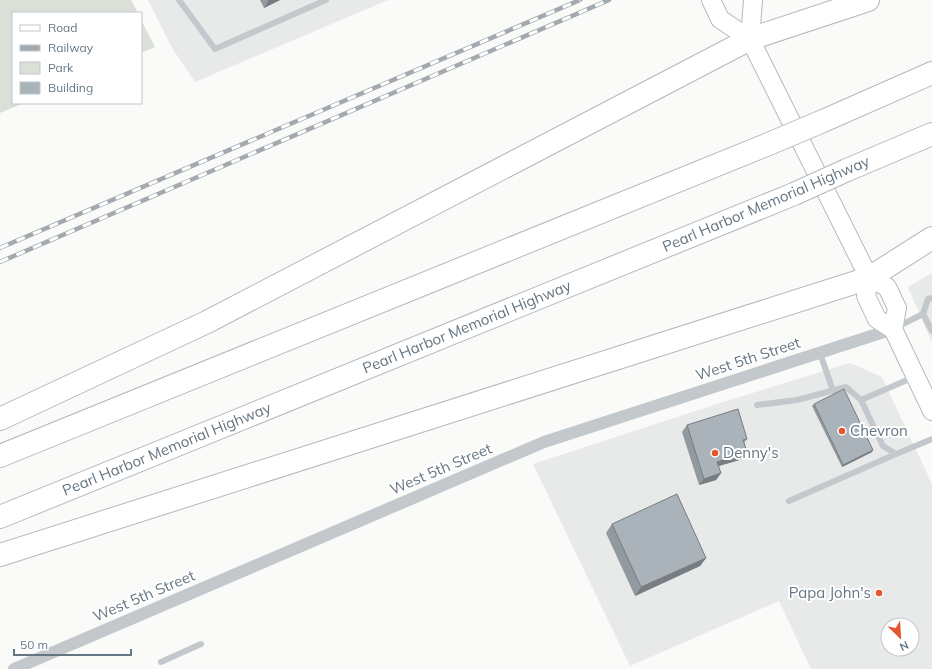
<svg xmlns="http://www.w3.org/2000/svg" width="932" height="669" font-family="Mulish,sans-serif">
  <rect width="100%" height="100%" fill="#fafaf8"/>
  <g fill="#e8e9e9" fill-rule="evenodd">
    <path d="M 148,0 L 388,0 L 195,82 L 172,48 Z"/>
    <path d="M 932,273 L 932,343 L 908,287 Z"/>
    <path d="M 850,363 L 882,377 L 932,484 L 932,669 L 811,669 L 779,601 L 630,666 L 533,464 L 720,403 ZM 888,625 L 912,625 L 912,649 L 888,649 Z"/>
  </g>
  <g fill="#dadfd7">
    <path d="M 0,0 L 131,0 L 138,13 L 13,13 L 13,103 L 24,103 L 0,113 Z"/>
    <path d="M 141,20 L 155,47 L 141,53 Z"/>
  </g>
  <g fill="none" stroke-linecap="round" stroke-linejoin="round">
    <defs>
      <g id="secondary">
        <path d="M 711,0 L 720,19 L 750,39 L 869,278 L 887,287 L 897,308 L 893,329 L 932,411"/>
        <path d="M 750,39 L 753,0"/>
        <path d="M 869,278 L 866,296 L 877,319 L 893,329"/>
      </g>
      <g id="motorway">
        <path d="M 823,121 L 932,73"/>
        <path d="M 847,170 L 932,134"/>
        <path d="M 0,419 L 207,322 L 750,39 L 868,0"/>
        <path d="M 0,456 L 771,143"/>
        <path id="s1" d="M 0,517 L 794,194"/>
        <path d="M 0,555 L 869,278 L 932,238"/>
      </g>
    </defs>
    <use href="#secondary" stroke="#b3babf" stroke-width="20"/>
    <use href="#motorway" stroke="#b4b9bd" stroke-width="24"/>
    <g stroke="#c3c8cc" stroke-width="6">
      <path d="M 179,0 L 215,49 L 326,0"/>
      <path d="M 923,314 L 928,299 L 932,298"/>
      <path d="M 897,327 L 923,314 L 932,331"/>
      <path d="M 820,353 L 833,391"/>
      <path d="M 914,377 L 861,400 L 883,446 L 896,454 L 932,439"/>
      <path d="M 757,405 L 797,400 L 846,387 L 861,400"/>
      <path d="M 789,501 L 896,454"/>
      <path d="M 161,662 L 201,644"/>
    </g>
    <path stroke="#c3c8cc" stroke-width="12" d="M 14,669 L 544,442 L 893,329"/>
    <use href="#secondary" stroke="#fff" stroke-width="18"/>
    <use href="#motorway" stroke="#fff" stroke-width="22"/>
    <defs>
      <g id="rail">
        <path d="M 0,248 L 580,0"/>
        <path d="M 0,262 L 609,0"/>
      </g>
    </defs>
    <use href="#rail" stroke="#a2aab0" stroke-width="4.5"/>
    <use href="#rail" stroke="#fff" stroke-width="3" stroke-dasharray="9" stroke-linecap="butt"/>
    <defs>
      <g id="motorway-bridge">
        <path d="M 771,143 L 823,121"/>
        <path d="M 794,194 L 847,170"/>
      </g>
    </defs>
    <use href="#motorway-bridge" stroke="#b4b9bd" stroke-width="24" stroke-linecap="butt"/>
    <use href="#motorway-bridge" stroke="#fff" stroke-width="22"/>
  </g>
  <g fill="#929a9f">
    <path d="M 260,0 L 280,0 L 264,8 Z"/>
    <path d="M 814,404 L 872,452 L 842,467 L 812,406 Z"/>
    <path d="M 687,425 L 747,439 L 744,443 L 747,452 L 743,459 L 718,466 L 721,473 L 716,480 L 699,485 L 682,432 Z"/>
    <path d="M 612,524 L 706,558 L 700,566 L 635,596 L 606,533 Z"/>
  </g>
  <g fill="#777d82">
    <path d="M 269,0 L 280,0 L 264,8 Z"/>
    <path d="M 873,450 L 872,452 L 842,467 L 843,465 Z"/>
    <path d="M 747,452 L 743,459 L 712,468 L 717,462 Z"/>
    <path d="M 721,473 L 716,480 L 699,485 L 704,479 Z"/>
    <path d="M 706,558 L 700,566 L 635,596 L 641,587 Z"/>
  </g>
  <g fill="#aab3b9" stroke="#777d82">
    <path d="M 844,389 L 873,450 L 843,465 L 814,404 Z"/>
    <path d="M 738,409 L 747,439 L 743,440 L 747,452 L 717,462 L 721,473 L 704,479 L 687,425 Z"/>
    <path d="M 677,494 L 706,558 L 641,587 L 612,524 Z"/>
  </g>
  <g fill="#e4572e" stroke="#fff" stroke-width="1.5">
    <circle cx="842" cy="431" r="4"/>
    <circle cx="715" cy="453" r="4"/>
    <circle cx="879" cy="593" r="4"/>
  </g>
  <g text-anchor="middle" stroke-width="4" stroke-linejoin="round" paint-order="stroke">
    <g font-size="15" fill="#657683" stroke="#fff">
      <text transform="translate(766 204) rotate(-23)" y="5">Pearl Harbor Memorial Highway</text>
      <text dy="5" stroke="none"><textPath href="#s1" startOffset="504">Pearl Harbor Memorial Highway</textPath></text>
      <text transform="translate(748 359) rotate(-18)" y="5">West 5th Street</text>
      <text dy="5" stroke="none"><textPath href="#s1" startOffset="180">Pearl Harbor Memorial Highway</textPath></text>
      <text transform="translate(441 469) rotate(-23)" y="5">West 5th Street</text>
      <text transform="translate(144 596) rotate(-23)" y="5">West 5th Street</text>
    </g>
    <g font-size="15" fill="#657683" stroke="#fff" text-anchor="start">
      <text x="850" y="436">Chevron</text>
      <text x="723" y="458">Denny's</text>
      <text x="871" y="598" text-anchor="end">Papa John's</text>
    </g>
  </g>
  <rect x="12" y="12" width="130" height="92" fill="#ffffff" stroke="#c1c8cd"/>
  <rect x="20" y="25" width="20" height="6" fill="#ffffff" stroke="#c1c8cd"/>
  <text x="48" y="32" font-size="12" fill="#657683">Road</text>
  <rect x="20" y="45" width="20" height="6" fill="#a2aab0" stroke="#c1c8cd"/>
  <text x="48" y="52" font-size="12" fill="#657683">Railway</text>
  <rect x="20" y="62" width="20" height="12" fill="#dadfd7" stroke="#c1c8cd"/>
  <text x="48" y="72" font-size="12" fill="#657683">Park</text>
  <rect x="20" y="82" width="20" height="12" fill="#aab3b9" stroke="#c1c8cd"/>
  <text x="48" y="92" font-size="12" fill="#657683">Building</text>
  <g transform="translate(900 637) rotate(155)"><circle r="19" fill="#ffffff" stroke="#c1c8cd"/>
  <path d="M0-3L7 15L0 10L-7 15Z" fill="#e4572e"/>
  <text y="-6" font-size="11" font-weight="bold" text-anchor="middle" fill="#657683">N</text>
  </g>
  <path d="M14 649v6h117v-6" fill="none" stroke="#657683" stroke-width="2"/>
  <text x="20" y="649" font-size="12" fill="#657683" stroke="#ffffff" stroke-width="3" paint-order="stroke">50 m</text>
</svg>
